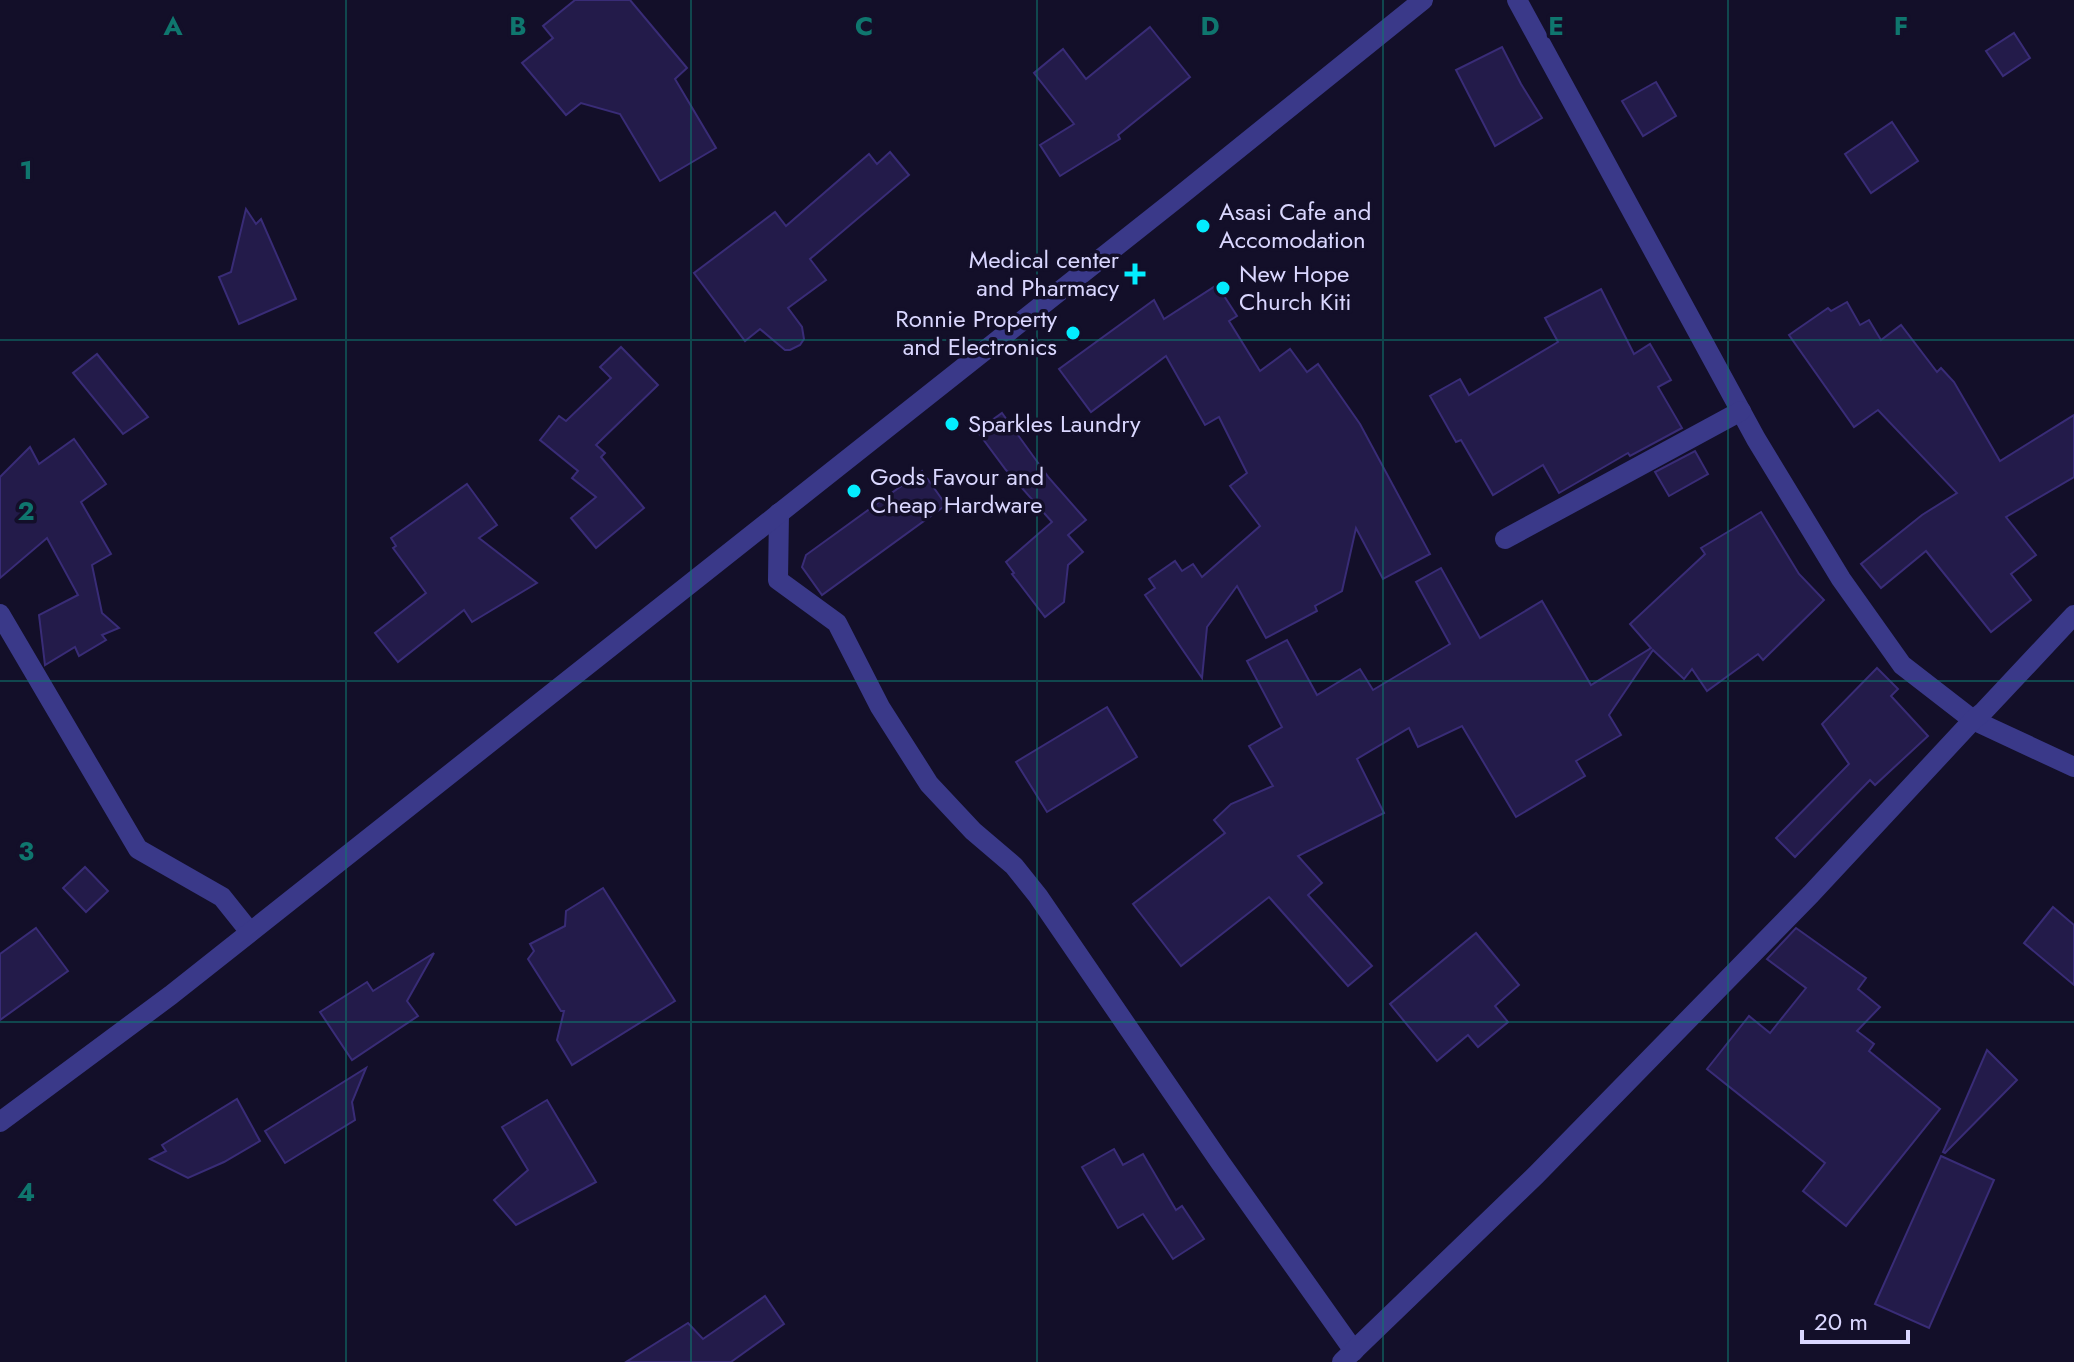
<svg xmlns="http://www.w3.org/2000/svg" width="2074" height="1362" font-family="Jost,sans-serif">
  <rect width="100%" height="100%" fill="#130f29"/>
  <g fill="#231b4a" stroke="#392c77" stroke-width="2">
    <path d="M 575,0 L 630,0 L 687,68 L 675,79 L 716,148 L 660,181 L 620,114 L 581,103 L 566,115 L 522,63 L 553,38 L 543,26 Z"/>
    <path d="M 1150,27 L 1190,77 L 1118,135 L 1120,139 L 1060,176 L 1040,145 L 1074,124 L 1034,73 L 1063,49 L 1086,79 Z"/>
    <path d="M 2014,33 L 2030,58 L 2003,76 L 1986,51 Z"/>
    <path d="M 1502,47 L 1521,84 L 1542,118 L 1495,146 L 1456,70 Z"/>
    <path d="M 1656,82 L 1676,116 L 1643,136 L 1622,101 Z"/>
    <path d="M 1892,122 L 1918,161 L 1871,193 L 1845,154 Z"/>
    <path d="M 890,152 L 909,175 L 810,259 L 826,280 L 788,308 L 802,327 L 804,339 L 800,345 L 790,350 L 785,350 L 760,329 L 745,341 L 694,273 L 775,212 L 786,226 L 869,154 L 877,164 Z"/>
    <path d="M 246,209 L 256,224 L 261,219 L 296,299 L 239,324 L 219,277 L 231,272 Z"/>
    <path d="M 1217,285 L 1237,316 L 1229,321 L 1260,371 L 1290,349 L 1307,372 L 1318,364 L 1360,424 L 1430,554 L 1383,579 L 1356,528 L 1342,591 L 1315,606 L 1317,611 L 1266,638 L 1237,586 L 1207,627 L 1202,678 L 1145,595 L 1155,588 L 1149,579 L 1175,561 L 1182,571 L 1193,564 L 1202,577 L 1260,526 L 1230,486 L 1247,473 L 1219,417 L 1205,425 L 1166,356 L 1091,412 L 1059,369 L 1154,300 L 1164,319 Z"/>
    <path d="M 1601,289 L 1634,354 L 1650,344 L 1671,380 L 1658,387 L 1682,428 L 1630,456 L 1628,453 L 1559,493 L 1543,465 L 1493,495 L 1461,440 L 1456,442 L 1430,396 L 1460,379 L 1469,395 L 1558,342 L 1545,318 Z"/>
    <path d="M 1847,302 L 1860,325 L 1869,320 L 1881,340 L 1901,325 L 1937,372 L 1941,368 L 1954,382 L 2000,461 L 2074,415 L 2074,477 L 2006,517 L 2036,555 L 2011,574 L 2031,600 L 1991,632 L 1926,551 L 1881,588 L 1861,564 L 1922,515 L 1957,493 L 1878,410 L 1854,427 L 1789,335 L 1828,308 L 1831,311 Z"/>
    <path d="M 621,347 L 658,385 L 596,445 L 605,453 L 601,457 L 644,508 L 596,548 L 571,518 L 596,497 L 572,478 L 578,471 L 540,440 L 559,416 L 566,421 L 611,378 L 600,367 Z"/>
    <path d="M 97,354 L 148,417 L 123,434 L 73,373 Z"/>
    <path d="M 1002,413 L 1049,478 L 1086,520 L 1068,535 L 1083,552 L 1068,565 L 1064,602 L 1045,617 L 1012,574 L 1014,573 L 1006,562 L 1052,522 L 1006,470 L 977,431 Z"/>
    <path d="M 74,439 L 106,484 L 81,502 L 111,554 L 92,565 L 102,613 L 119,628 L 102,635 L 106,640 L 79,656 L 75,647 L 45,665 L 39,615 L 78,595 L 47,538 L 0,578 L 0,477 L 30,447 L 39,464 Z"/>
    <path d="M 1695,451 L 1708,474 L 1669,496 L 1655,472 Z"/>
    <path d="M 922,471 L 946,505 L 822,595 L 802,567 L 806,555 Z"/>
    <path d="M 467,484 L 497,525 L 479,538 L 537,583 L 472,622 L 464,610 L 398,662 L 375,633 L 426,593 L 393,548 L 396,546 L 391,538 Z"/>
    <path d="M 1761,512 L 1799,574 L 1824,600 L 1763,660 L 1758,654 L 1707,691 L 1692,669 L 1684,679 L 1653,650 L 1609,715 L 1621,735 L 1576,761 L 1585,776 L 1516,817 L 1462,726 L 1418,747 L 1409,728 L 1357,759 L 1384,813 L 1298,856 L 1322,883 L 1308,895 L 1372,966 L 1348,986 L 1269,897 L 1181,966 L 1133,904 L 1225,833 L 1214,820 L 1231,804 L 1273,786 L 1249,746 L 1282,727 L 1247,661 L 1287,640 L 1317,695 L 1360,669 L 1373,690 L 1450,644 L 1416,582 L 1441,568 L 1480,638 L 1542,601 L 1591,685 L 1651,648 L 1630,624 L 1705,554 L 1701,548 Z"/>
    <path d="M 1877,668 L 1898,689 L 1891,696 L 1928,736 L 1875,785 L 1870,780 L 1795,857 L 1776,838 L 1849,764 L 1822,724 Z"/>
    <path d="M 1107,707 L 1137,757 L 1047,812 L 1016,762 Z"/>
    <path d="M 85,867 L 108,891 L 86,912 L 63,888 Z"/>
    <path d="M 603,888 L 675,1001 L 572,1065 L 557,1040 L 564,1011 L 561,1011 L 528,959 L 534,951 L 530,944 L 565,926 L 566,911 Z"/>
    <path d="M 2053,907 L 2074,925 L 2074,985 L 2024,943 Z"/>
    <path d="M 36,928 L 68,971 L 0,1020 L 0,954 Z"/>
    <path d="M 1796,928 L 1866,978 L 1858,989 L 1880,1007 L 1857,1031 L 1874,1044 L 1869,1051 L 1940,1109 L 1846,1226 L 1803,1191 L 1825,1163 L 1707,1069 L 1749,1016 L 1770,1033 L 1806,988 L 1767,959 Z"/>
    <path d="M 1476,933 L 1519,985 L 1495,1006 L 1508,1022 L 1478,1047 L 1468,1035 L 1437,1061 L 1390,1004 Z"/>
    <path d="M 434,953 L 407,1001 L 418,1016 L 352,1060 L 320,1012 L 367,982 L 373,991 Z"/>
    <path d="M 1987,1050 L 2017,1080 L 1945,1153 L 1943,1152 Z"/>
    <path d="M 366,1068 L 352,1102 L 355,1120 L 285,1163 L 265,1131 Z"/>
    <path d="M 237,1099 L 260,1141 L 224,1162 L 188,1178 L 150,1159 L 166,1151 L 162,1145 Z"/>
    <path d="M 547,1100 L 596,1182 L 516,1225 L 494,1200 L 528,1170 L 502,1127 Z"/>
    <path d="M 1114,1149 L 1123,1165 L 1143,1154 L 1176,1210 L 1182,1206 L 1204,1239 L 1173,1259 L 1143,1214 L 1118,1228 L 1082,1167 Z"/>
    <path d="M 1941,1156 L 1994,1180 L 1929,1328 L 1875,1304 Z"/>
    <path d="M 765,1296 L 784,1324 L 731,1362 L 626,1362 L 688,1323 L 703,1339 Z"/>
  </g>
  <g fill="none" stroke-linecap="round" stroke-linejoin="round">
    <g stroke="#3a3989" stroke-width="20">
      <path d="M 1517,0 L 1756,439 L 1841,579 L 1902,665 L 1973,720 L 2074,767"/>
      <path d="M 779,513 L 778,580 L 837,623 L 880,707 L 929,784 L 973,831 L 1014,866 L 1038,896 L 1220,1162 L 1354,1351"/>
      <path d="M 1505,539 L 1741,411"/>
      <path d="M 0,614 L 138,849 L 222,897 L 250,932"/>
      <path d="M 0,1122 L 171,995 L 1176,199 L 1423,0"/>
      <path d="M 1342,1362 L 1536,1175 L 1811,894 L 1973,720 L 1983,712 L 2074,615"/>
    </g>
  </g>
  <path fill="none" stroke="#0f766e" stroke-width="2" stroke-opacity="0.55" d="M 346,0 L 346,1362M 691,0 L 691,1362M 1037,0 L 1037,1362M 1383,0 L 1383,1362M 1728,0 L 1728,1362M 0,340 L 2074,340M 0,681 L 2074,681M 0,1022 L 2074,1022"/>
  <g fill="#03edff" stroke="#130f29" stroke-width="3">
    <circle cx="1203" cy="226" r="8"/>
    <path d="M1131 262h8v8h8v8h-8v8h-8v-8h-8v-8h8z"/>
    <circle cx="1223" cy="288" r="8"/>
    <circle cx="1073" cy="333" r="8"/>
    <circle cx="952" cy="424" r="8"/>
    <circle cx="854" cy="491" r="8"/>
  </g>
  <g text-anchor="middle" stroke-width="7" stroke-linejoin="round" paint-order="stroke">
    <g font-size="24" fill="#dad7ff" stroke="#130f29" text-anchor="start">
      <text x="1219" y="220">Asasi Cafe and<tspan x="1219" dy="28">Accomodation</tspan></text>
      <text x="1119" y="268" text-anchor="end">Medical center<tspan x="1119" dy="28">and Pharmacy</tspan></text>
      <text x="1239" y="282">New Hope<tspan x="1239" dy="28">Church Kiti</tspan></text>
      <text x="1057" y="327" text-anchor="end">Ronnie Property<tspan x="1057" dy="28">and Electronics</tspan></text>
      <text x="968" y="432">Sparkles Laundry</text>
      <text x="870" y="485">Gods Favour and<tspan x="870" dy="28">Cheap Hardware</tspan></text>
    </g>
  </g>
  <g font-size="26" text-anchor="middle" font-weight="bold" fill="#0f766e" stroke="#130f29" stroke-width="7" stroke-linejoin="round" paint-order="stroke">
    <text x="173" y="35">A</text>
    <text x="518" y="35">B</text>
    <text x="864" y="35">C</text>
    <text x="1210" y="35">D</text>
    <text x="1556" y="35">E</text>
    <text x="1901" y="35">F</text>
    <text x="26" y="179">1</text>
    <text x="26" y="520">2</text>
    <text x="26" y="860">3</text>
    <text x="26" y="1201">4</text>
  </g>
  <path d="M1802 1330v12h106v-12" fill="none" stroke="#dad7ff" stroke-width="4"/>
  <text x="1814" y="1330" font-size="24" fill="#dad7ff" stroke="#130f29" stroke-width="6" paint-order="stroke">20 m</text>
</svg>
